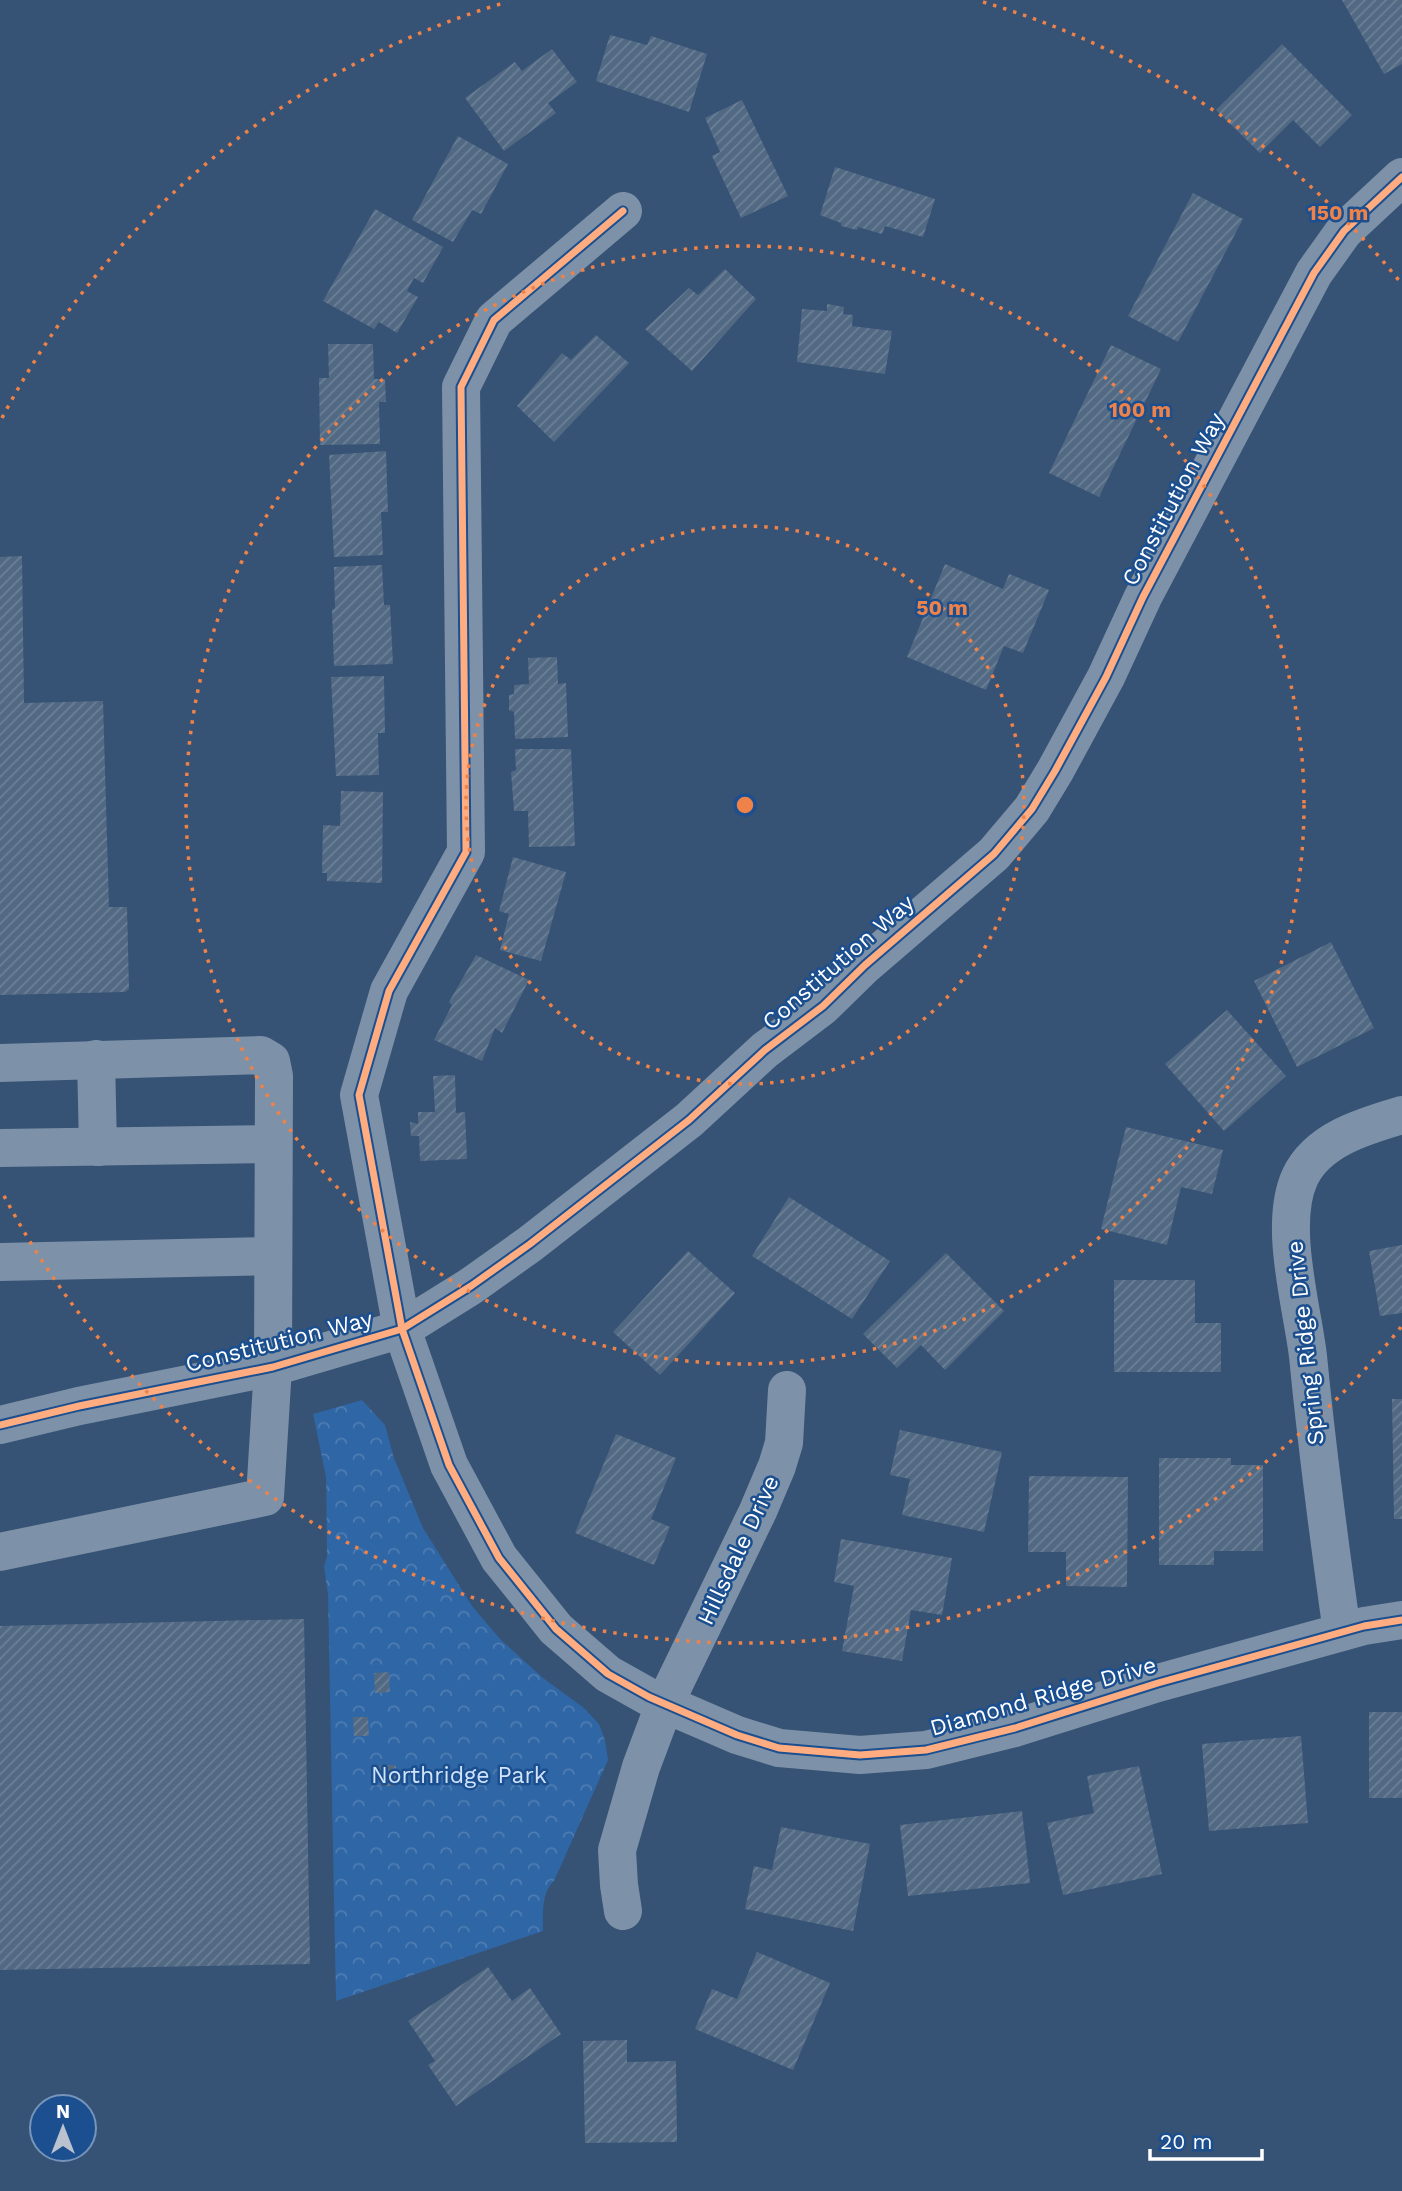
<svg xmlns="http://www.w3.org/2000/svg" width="1402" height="2191" font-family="'Work Sans',sans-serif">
  <defs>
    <pattern id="park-crowns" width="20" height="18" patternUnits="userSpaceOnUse" patternTransform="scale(1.75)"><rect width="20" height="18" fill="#2f66a5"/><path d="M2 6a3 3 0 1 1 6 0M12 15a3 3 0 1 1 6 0" fill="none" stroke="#4e7db2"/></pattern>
    <pattern id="building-hatch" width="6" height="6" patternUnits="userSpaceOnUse" patternTransform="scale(1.75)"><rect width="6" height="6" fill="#526984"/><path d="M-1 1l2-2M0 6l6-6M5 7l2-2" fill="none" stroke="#6c8096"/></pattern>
  </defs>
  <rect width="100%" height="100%" fill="#365274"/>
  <path fill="url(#park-crowns)" d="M 362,1400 L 385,1425 L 394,1458 L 423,1528 L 472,1606 L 500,1639 L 543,1678 L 584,1708 L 599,1724 L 605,1740 L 608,1760 L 554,1881 C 541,1892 543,1915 543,1931 L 336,2001 L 328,1595 L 324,1566 L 327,1557 L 326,1477 L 313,1414 Z"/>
  <g fill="url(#building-hatch)">
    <path d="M 1342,0 L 1402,0 L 1402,64 L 1384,74 Z"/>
    <path d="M 610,35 L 647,45 L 651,36 L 707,54 L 689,112 L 596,81 Z"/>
    <path d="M 1282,44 L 1352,115 L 1320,147 L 1293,120 L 1260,153 L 1216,110 Z"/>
    <path d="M 552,49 L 577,82 L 548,103 L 556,113 L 504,151 L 465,98 L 515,62 L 522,71 Z"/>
    <path d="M 742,100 L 788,196 L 741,218 L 712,156 L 720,152 L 705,118 Z"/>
    <path d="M 458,136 L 508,164 L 481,214 L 472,210 L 453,242 L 412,220 Z"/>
    <path d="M 835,167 L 935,199 L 923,237 L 885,226 L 882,234 L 858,227 L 857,230 L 841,226 L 841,223 L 820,215 Z"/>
    <path d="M 1193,193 L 1243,219 L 1178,342 L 1128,316 Z"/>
    <path d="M 375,209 L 443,247 L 423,283 L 414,278 L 407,291 L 418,297 L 397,333 L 379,322 L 374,329 L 323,301 Z"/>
    <path d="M 725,269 L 756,299 L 692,371 L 645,329 L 689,288 L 698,295 Z"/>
    <path d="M 827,304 L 844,307 L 843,314 L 853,315 L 852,326 L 892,331 L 885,374 L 797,362 L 802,309 L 827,311 Z"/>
    <path d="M 596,335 L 629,363 L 554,442 L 517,406 L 562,353 L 571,360 Z"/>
    <path d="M 328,344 L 373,344 L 374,379 L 385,379 L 386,402 L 379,402 L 380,444 L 320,445 L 319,378 L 329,378 Z"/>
    <path d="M 1111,345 L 1161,369 L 1099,497 L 1049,473 Z"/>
    <path d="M 386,451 L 388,512 L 381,512 L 383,555 L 334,557 L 329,455 Z"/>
    <path d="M 22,556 L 24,703 L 103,701 L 109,907 L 127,907 L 129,989 L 125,992 L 0,995 L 0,557 Z"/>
    <path d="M 945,564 L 1003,589 L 1009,574 L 1049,590 L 1023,653 L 1004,646 L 986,690 L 907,657 Z"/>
    <path d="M 382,565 L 384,605 L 390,605 L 393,664 L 334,666 L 332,610 L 335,608 L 334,567 Z"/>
    <path d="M 557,657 L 558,684 L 566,683 L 568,737 L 515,739 L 514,712 L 509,710 L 509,695 L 514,694 L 514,685 L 529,684 L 528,658 Z"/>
    <path d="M 384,676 L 385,733 L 378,733 L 379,775 L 336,776 L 331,677 Z"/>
    <path d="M 515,749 L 571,749 L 575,846 L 529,847 L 528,811 L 514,811 L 511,772 L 516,770 Z"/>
    <path d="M 341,791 L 383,792 L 382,883 L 327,881 L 327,873 L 322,873 L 323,825 L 340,826 Z"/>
    <path d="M 513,857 L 566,872 L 541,961 L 500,950 L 509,914 L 499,911 Z"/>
    <path d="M 1331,942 L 1374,1028 L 1297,1067 L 1254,981 Z"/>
    <path d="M 476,955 L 529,980 L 502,1033 L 495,1028 L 482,1061 L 434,1040 L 452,1005 L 449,1002 Z"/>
    <path d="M 1227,1010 L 1286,1076 L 1224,1131 L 1165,1064 Z"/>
    <path d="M 455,1075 L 456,1113 L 465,1112 L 467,1159 L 420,1161 L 419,1136 L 411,1136 L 410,1122 L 418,1124 L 418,1112 L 435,1112 L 433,1076 Z"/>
    <path d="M 1126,1127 L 1223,1150 L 1212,1194 L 1181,1187 L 1167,1245 L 1101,1229 Z"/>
    <path d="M 789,1197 L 890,1261 L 852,1319 L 752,1256 Z"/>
    <path d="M 1402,1245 L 1402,1313 L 1380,1316 L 1369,1251 Z"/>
    <path d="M 688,1251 L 735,1293 L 660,1375 L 613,1332 Z"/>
    <path d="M 946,1253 L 1004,1311 L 945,1370 L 921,1345 L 897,1368 L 863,1334 Z"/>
    <path d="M 1114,1280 L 1195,1280 L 1195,1323 L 1221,1323 L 1221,1372 L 1114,1372 Z"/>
    <path d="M 1392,1399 L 1402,1399 L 1402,1519 L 1394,1519 Z"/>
    <path d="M 900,1430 L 1002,1452 L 984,1532 L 902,1515 L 910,1479 L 890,1475 Z"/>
    <path d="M 616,1434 L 676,1458 L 651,1519 L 670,1527 L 654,1565 L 575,1533 Z"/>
    <path d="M 1159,1458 L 1231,1458 L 1231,1465 L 1263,1465 L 1263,1551 L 1214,1551 L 1214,1565 L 1159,1565 Z"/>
    <path d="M 1029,1476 L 1128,1477 L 1127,1587 L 1066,1586 L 1066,1552 L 1028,1552 Z"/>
    <path d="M 841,1539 L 952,1558 L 942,1615 L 911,1610 L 902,1661 L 842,1651 L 854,1586 L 834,1582 Z"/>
    <path d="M 304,1619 L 310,1964 L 0,1970 L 0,1626 Z"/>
    <path d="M 389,1672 L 390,1692 L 375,1693 L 374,1673 Z"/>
    <rect x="1369" y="1712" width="33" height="86"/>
    <path d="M 353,1717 L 368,1717 L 369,1736 L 354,1736 Z"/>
    <path d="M 1301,1736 L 1308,1823 L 1209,1831 L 1202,1744 Z"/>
    <path d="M 379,1765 L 396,1765 L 396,1786 L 380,1786 Z"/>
    <path d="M 1139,1766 L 1162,1874 L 1063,1895 L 1047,1823 L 1094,1813 L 1087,1776 Z"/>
    <path d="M 1022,1811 L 1030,1883 L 908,1896 L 900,1825 Z"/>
    <path d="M 781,1827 L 870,1844 L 853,1931 L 745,1909 L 754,1866 L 772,1870 Z"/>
    <path d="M 757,1952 L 830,1983 L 793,2070 L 695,2029 L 712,1989 L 737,1999 Z"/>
    <path d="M 488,1967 L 512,2001 L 530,1988 L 561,2034 L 456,2106 L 428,2065 L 435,2061 L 408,2021 Z"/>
    <path d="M 627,2040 L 627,2062 L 676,2061 L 677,2142 L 585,2143 L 583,2041 Z"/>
  </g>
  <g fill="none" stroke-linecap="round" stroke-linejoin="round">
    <g stroke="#7d92a8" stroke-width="38">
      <path d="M 623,211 L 494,320 L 461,387 L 466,852 L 389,991 L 359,1095 L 402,1329 L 449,1465 L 499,1558 L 556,1629 L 608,1674 L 649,1697 L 737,1735 L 779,1748 L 860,1755 L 926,1750 L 1015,1728 L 1158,1683 L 1364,1626 L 1402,1620"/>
      <path d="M 96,1059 L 98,1147"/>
      <path d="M 0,1063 L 261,1055 L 271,1061 L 274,1076 L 273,1367 L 265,1497 L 0,1552"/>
      <path d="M 0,1148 L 273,1144"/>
      <path d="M 0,1262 L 273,1256"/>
      <path d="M 0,1425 L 79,1406 L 273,1367 L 402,1329 L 471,1286 L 530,1244 L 689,1120 L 765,1050 L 823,1006 L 865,965 L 994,854 L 1032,809 L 1055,771 L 1106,677 L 1143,597 L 1314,273 L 1344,231 L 1402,177"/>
      <path d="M 1342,1632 C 1329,1540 1317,1449 1308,1356 C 1302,1306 1278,1224 1300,1177 C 1318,1139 1365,1126 1402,1115"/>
      <path d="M 623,1911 L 619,1885 L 617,1850 L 641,1767 L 665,1703 L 758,1511 L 777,1466 L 784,1443 L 787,1390"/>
    </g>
    <defs>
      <g id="cycleway">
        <path d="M 623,211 L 494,320 L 461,387 L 466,852 L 389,991 L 359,1095 L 402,1329 L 449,1465 L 499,1558 L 556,1629 L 608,1674 L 649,1697 L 737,1735 L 779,1748 L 860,1755 L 926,1750 L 1015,1728 L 1158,1683 L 1364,1626 L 1402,1620"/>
        <path d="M 0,1425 L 79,1406 L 273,1367 L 402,1329 L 471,1286 L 530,1244 L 689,1120 L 765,1050 L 823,1006 L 865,965 L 994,854 L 1032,809 L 1055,771 L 1106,677 L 1143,597 L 1314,273 L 1344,231 L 1402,177"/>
      </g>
    </defs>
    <use href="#cycleway" stroke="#1b4f8f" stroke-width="11"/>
    <use href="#cycleway" stroke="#ffac80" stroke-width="7"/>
  </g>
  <g fill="none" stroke="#ee8249" stroke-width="3.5" stroke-dasharray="3.5 7">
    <circle cx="745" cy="805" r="279"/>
    <circle cx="745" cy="805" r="559"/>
    <path d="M1401 1327A838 838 0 0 1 2 1192M2 418A838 838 0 0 1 507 2M983 2A838 838 0 0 1 1401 283"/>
  </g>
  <g text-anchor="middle" stroke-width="5" stroke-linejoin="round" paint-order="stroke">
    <g font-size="23" fill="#fff" stroke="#1b4f8f">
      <text transform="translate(1173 499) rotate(-62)" y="8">Constitution Way</text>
      <text transform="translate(838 962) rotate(-41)" y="8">Constitution Way</text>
      <text transform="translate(279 1341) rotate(-14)" y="8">Constitution Way</text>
      <text transform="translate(1305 1343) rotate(-96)" y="8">Spring Ridge Drive</text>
      <text transform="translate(738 1550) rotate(-65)" y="8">Hillsdale Drive</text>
      <text transform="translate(1043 1696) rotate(-16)" y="8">Diamond Ridge Drive</text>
    </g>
    <g font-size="23" fill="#cfe3fa" stroke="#1b4f8f">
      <text x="459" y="1783">Northridge Park</text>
    </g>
  </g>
  <circle cx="745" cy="805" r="10" fill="#ee8249" stroke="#1b4f8f" stroke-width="3.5"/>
  <g font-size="21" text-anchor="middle" font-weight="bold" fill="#ee8249" stroke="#1b4f8f" stroke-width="5" stroke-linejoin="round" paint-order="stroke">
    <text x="1338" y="220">150 m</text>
    <text x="1140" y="417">100 m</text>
    <text x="942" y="615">50 m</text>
  </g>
  <g transform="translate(63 2128)"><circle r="33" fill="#1b4f8f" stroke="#7695bc" stroke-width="2"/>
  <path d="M0-5L12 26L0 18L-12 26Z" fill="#b9c2ce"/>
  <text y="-10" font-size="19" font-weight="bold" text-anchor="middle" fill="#ffffff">N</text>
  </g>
  <path d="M1150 2149v10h112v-10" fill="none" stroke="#ffffff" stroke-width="3.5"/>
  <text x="1160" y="2149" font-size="21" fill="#ffffff" stroke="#1b4f8f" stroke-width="5" paint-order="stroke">20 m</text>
</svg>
